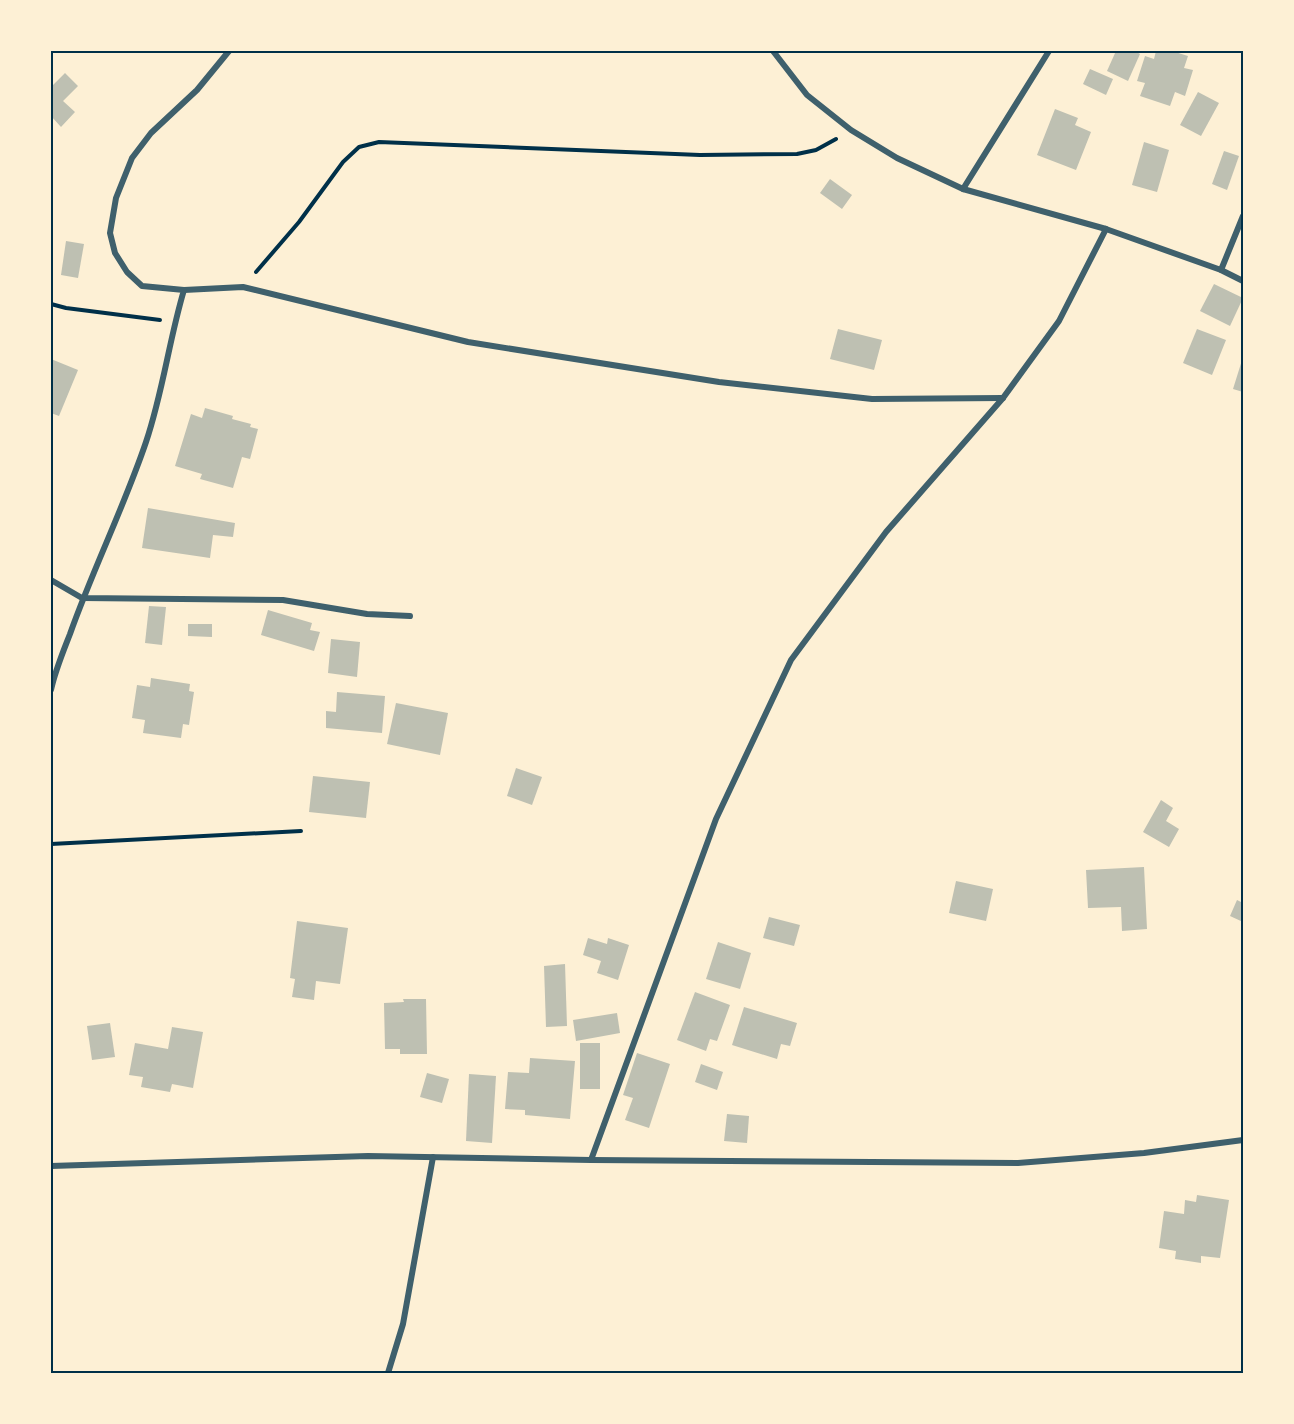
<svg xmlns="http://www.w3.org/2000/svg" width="1294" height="1424" font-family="'Fira Sans Condensed',sans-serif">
  <rect width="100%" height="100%" fill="#fdf0d5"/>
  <g fill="#bec0b2">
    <path d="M 1116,51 L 1135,51 L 1140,54 L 1128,81 L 1107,71 Z"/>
    <path d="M 1156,51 L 1172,51 L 1188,56 L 1184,68 L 1193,70 L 1185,96 L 1175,92 L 1170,106 L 1140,96 L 1145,83 L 1137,81 L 1145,56 L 1154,59 Z"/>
    <path d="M 1090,69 L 1113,79 L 1106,95 L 1083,84 Z"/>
    <path d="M 65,73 L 78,86 L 63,101 L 75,112 L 61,127 L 51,116 L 51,87 Z"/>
    <path d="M 1198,92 L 1219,103 L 1201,136 L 1180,125 Z"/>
    <path d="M 1055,109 L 1078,118 L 1075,125 L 1091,132 L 1076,170 L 1037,155 Z"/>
    <path d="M 1144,142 L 1169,150 L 1157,192 L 1132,185 Z"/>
    <path d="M 1224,151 L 1239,156 L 1227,190 L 1212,184 Z"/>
    <path d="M 830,179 L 852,195 L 842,209 L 820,193 Z"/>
    <path d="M 66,241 L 84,244 L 78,278 L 61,275 Z"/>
    <path d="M 1214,284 L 1243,298 L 1230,326 L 1200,311 Z"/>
    <path d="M 838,329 L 882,340 L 874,370 L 830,359 Z"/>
    <path d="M 1197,329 L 1226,340 L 1212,375 L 1183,363 Z"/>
    <path d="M 1243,357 L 1243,392 L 1233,389 Z"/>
    <path d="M 51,359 L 78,370 L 59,416 L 51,413 Z"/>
    <path d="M 205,408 L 233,416 L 232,419 L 251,424 L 250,427 L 258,429 L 250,459 L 242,457 L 233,488 L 200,479 L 202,474 L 175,466 L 191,414 L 202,418 Z"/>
    <path d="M 148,508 L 235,523 L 233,537 L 213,535 L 210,558 L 142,548 Z"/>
    <path d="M 149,606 L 166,607 L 162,645 L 145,643 Z"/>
    <path d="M 268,610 L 312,623 L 310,630 L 320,632 L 314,651 L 261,635 Z"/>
    <path d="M 188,624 L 212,624 L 212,637 L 188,636 Z"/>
    <path d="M 331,639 L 360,642 L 357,677 L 328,673 Z"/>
    <path d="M 151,678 L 190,684 L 189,691 L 194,692 L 189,725 L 183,724 L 181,738 L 143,733 L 145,720 L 132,718 L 137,685 L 150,687 Z"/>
    <path d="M 337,692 L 385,696 L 382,733 L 326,728 L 326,711 L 336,712 Z"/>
    <path d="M 396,703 L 448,713 L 440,755 L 387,744 Z"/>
    <path d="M 516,768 L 542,777 L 532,805 L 507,796 Z"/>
    <path d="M 313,776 L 370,782 L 366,818 L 309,812 Z"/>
    <path d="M 1161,800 L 1173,808 L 1166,821 L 1179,829 L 1169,847 L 1143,832 Z"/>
    <path d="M 1144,867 L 1147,929 L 1122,931 L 1121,907 L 1088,908 L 1086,870 Z"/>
    <path d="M 956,881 L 993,889 L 986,921 L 949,913 Z"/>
    <path d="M 1237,900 L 1243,903 L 1243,922 L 1230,916 Z"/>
    <path d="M 769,917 L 800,925 L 794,946 L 763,938 Z"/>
    <path d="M 297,921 L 348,928 L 340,984 L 316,981 L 314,1000 L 292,997 L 295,979 L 290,978 Z"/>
    <path d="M 588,938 L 607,944 L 608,938 L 629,945 L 618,980 L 597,973 L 601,961 L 583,955 Z"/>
    <path d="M 718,942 L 751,953 L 740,989 L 706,979 Z"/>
    <path d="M 565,964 L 567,1026 L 546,1027 L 544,966 Z"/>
    <path d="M 695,992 L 730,1005 L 717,1041 L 710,1039 L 706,1051 L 677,1040 Z"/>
    <path d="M 403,999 L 426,999 L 427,1054 L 400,1054 L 400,1049 L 385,1049 L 384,1003 L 404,1002 Z"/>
    <path d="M 744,1007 L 797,1023 L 790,1046 L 781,1044 L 777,1059 L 732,1045 Z"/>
    <path d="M 617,1013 L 620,1033 L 576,1041 L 573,1020 Z"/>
    <path d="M 110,1023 L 115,1057 L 92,1060 L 87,1026 Z"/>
    <path d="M 172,1027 L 203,1032 L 193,1088 L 172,1084 L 170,1092 L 141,1087 L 143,1077 L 129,1075 L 135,1043 L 168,1049 Z"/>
    <rect x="580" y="1043" width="20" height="46"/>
    <path d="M 637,1053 L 670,1064 L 649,1128 L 625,1120 L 633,1098 L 623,1095 Z"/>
    <path d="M 530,1058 L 575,1061 L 570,1119 L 525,1115 L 525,1110 L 505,1109 L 508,1072 L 529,1073 Z"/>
    <path d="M 701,1064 L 723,1072 L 717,1090 L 695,1082 Z"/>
    <path d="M 427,1073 L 449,1079 L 442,1103 L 420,1097 Z"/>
    <path d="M 469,1074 L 496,1076 L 492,1143 L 466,1141 Z"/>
    <path d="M 727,1114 L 749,1116 L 747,1143 L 724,1141 Z"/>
    <path d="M 1197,1195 L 1229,1200 L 1220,1258 L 1201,1256 L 1201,1263 L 1175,1259 L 1176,1251 L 1159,1248 L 1164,1211 L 1184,1214 L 1185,1200 L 1196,1202 Z"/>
  </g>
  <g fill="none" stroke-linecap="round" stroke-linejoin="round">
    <g stroke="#003049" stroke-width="4">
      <path d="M 256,272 L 299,222 L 343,162 L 359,147 L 379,142 L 700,155 L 797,154 L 816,150 L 836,139"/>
      <path d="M 51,304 L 66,308 L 160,320"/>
      <path d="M 51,844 L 301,831"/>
    </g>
    <g stroke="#3f606c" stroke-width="6">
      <path d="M 773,51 L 807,95 L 851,130 L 897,158 L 963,189 L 1106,229 L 1221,270 L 1243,281"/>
      <path d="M 963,189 L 1049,51"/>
      <path d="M 1221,270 L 1243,216"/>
      <path d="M 184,290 L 243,287 L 468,342 L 719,382 L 872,399 L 1003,398"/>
      <path d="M 51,580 L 82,598 L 283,600 L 367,614 L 410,616"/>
      <path d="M 51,690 C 55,671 63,652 70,634 C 93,569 124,507 146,442 C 163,392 169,340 184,290 L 142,286 L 127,272 L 115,253 L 110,233 L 116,198 L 132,158 L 151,133 L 197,90 L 229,51"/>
      <path d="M 591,1160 L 716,819 L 791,660 L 886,532 L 1003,398 L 1059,321 L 1106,229"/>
      <path d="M 51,1166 L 368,1156 L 591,1160 L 1018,1163 L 1144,1153 L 1243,1140"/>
      <path d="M 388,1373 L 403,1324 L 433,1157"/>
    </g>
  </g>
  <rect width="1294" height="1424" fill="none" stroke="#fdf0d5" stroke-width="105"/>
  <rect x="52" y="52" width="1190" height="1320" fill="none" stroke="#003049" stroke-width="2"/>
</svg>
